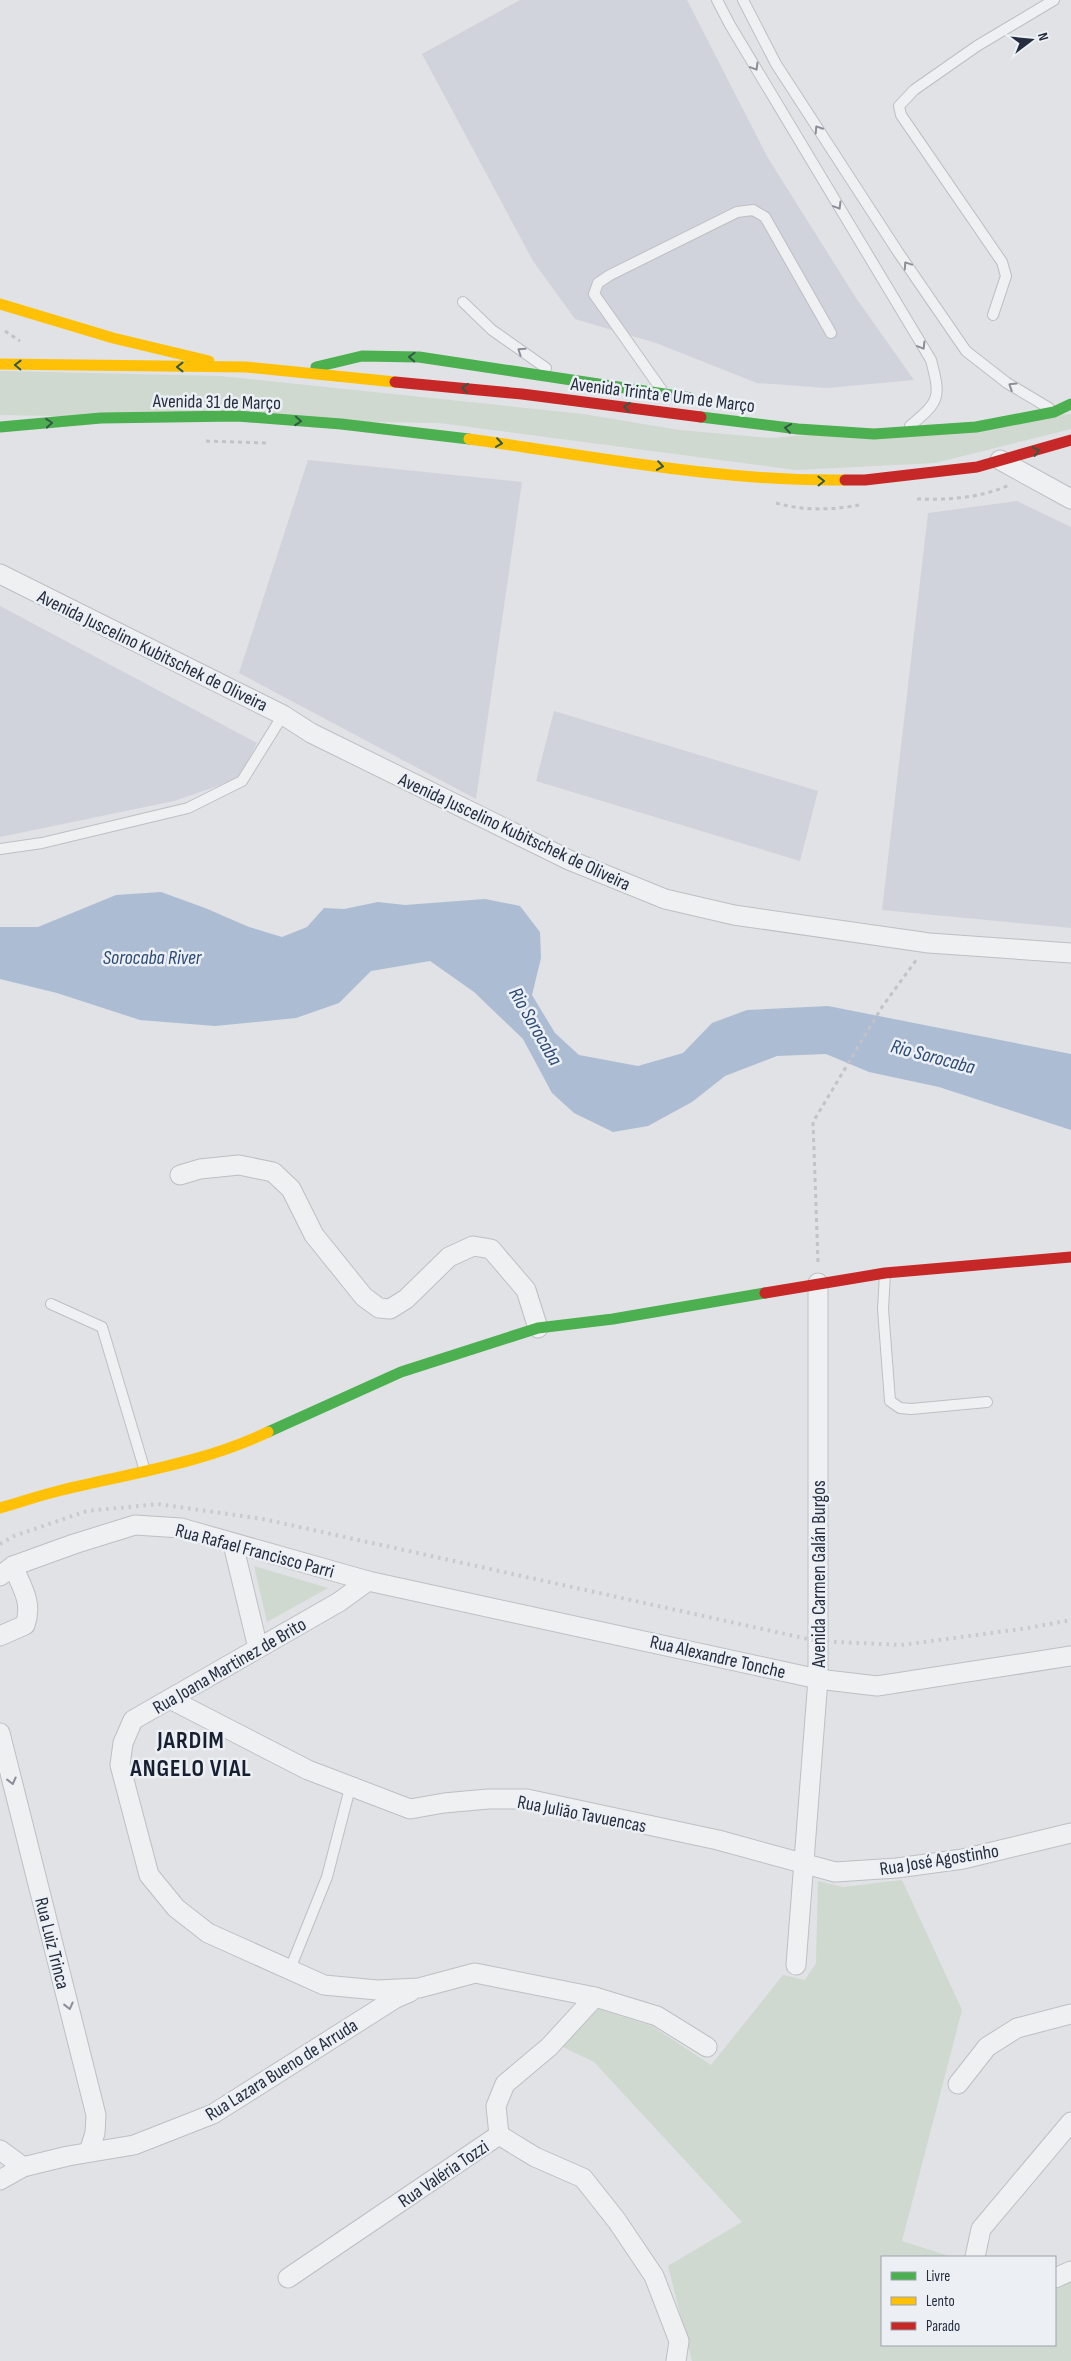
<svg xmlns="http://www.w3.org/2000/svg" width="1071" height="2361" font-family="'Sofia Sans Condensed',sans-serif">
  <rect width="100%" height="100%" fill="#e0e2e5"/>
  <g fill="#d0d3db">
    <path d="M 520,0 L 687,0 L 768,158 L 856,298 L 914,380 L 827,388 L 757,383 L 656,343 L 575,319 L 533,261 L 422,54 Z"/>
    <path d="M 308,460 L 522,482 L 476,799 L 239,673 Z"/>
    <path d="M 1017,501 L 1071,527 L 1071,928 L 882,910 L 928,513 Z"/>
    <path d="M 0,606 L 257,743 L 238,779 L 174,801 L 0,837 Z"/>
    <path d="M 554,711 L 818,791 L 800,861 L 536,781 Z"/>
  </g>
  <g fill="#cfd9cf">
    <path d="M 0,371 L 220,376 L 583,414 L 679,430 L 770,438 L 1071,414 L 1071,429 L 935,463 L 796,470 L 439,423 L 0,415 Z"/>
    <path d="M 254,1566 L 328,1588 L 267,1622 Z"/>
    <path d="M 902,1880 L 962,2010 L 902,2241 L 952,2257 L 882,2257 L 882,2345 L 1055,2345 L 1055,2287 L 1071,2280 L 1071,2361 L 692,2361 L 668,2266 L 742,2222 L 594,2062 L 563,2047 L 598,2009 L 652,2026 L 711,2065 L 783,1975 L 805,1980 L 816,1963 L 818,1881 L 843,1887 Z"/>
  </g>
  <path fill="#acbcd3" d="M 161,892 L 205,908 L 249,927 L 282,937 L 307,927 L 324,908 L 344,909 L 378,902 L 405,905 L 485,899 L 520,906 L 540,932 L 541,958 L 532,995 L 555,1033 L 579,1055 L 638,1066 L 683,1053 L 712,1023 L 747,1010 L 828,1006 L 1071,1054 L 1071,1130 L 939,1087 L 869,1072 L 826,1054 L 777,1056 L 725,1076 L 692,1102 L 648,1126 L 613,1132 L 574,1113 L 552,1093 L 523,1039 L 474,992 L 430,961 L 371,971 L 339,1003 L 296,1018 L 215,1026 L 140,1020 L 57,993 L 0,979 L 0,927 L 38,927 L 116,895 Z"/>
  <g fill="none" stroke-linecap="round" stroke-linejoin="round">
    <defs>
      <g id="lane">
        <path d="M 717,0 L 730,25 L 931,360 C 941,398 940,401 910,426"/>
        <path d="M 743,0 L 776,64 L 898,252 L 966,351 L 1007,383 L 1049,408"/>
        <path d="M 463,302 L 492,330 L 546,368"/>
        <path d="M 993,315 L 1006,276 L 1002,262 L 901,115 L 899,106 L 914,90 L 977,46 L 1054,0"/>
        <path d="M 661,389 L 594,294 L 598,283 L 610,275 L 737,212 L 753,210 L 765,217 L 831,333"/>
        <path d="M 0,849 L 42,843 L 188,808 L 242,781 L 283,715"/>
        <path d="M 885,1274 L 883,1309 L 890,1401 L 900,1408 L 911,1409 L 987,1402"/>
        <path d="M 51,1304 L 102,1327 L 145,1471"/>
        <path d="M 290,1969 L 327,1877 L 350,1788"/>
      </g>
      <g id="street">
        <path d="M 1000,460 L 1071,499"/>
        <path d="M 0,574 L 283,715 L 311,733 L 569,860 L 665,899 L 734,915 L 929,943 L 1071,953"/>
        <path d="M 180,1175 L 200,1169 L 239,1165 L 273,1172 L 291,1189 L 314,1235 L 364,1297 L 379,1308 L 390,1309 L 406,1299 L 449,1257 L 473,1246 L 491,1249 L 526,1290 L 538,1328"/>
        <path d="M 233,1544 L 258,1648"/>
        <path d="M 0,1576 L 13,1566 L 74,1544 L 135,1525 L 181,1528 L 368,1581 L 818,1679 L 877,1686 L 1071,1656"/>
        <path d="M 368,1581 L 339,1602 L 133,1720 L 123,1743 L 120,1765 L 149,1875 L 176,1908 L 208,1933 L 324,1985 L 377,1990 L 419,1988 L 475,1973 L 595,1997 L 657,2016 L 707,2047"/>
        <path d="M 0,1636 L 25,1625 C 33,1602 22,1588 13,1566"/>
        <path d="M 170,1699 L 308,1770 L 410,1809 L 444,1803 L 488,1799 L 527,1799 L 718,1840 L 835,1872 L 897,1868 L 963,1859 L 1071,1833"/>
        <path d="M 0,1733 L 96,2115 L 95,2133 L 89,2152"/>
        <path d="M 796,1965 L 818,1679 L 818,1283"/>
        <path d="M 958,2084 L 987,2047 L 1017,2028 L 1071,2014"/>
        <path d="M 499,2135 L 535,2157 L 583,2178 L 617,2221 L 654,2276 L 679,2341 L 676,2361"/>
        <path d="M 499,2135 L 496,2106 L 505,2084 L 549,2047 L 595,1997"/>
        <path d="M 0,2150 L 23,2167"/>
        <path d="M 0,2180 L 23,2167 L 68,2156 L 134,2145 L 213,2114 L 396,1998 L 410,1992"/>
        <path d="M 975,2257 L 981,2229 L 1071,2122"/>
        <path d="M 288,2278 L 499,2135"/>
        <path d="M 1055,2278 L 1071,2271"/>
      </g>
    </defs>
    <use href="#lane" stroke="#bdbfc3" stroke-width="12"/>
    <use href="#street" stroke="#bdbfc3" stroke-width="21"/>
    <g stroke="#c2c3c8" stroke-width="3" stroke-dasharray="4 4" stroke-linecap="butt">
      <path d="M 5,331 L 20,341"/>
      <path d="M 206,441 L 267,443"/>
      <path d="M 917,499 C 948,500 981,498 1009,485"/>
      <path d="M 776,503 C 803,511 832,510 859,505"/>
      <path d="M 818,1262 L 813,1122 L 882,1007 L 917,959"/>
    </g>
    <use href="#lane" stroke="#eff0f2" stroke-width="10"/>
    <use href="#street" stroke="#eff0f2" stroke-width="19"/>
    <g stroke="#4caf50" stroke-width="11">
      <path d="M 316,367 L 362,356 L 419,357 L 691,398"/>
      <path d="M 701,417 L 798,429 L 874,434 L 976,427 L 1054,412 L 1071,404"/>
      <path d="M 0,427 L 101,418 L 237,416 L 341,424 L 469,439"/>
      <path d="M 268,1432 L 401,1372 L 538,1328 L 613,1319 L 765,1293"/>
    </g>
    <g stroke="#ffc107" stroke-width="11">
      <path d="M 0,304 L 113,338 L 209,361"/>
      <path d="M 0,364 L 246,367 L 395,382"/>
      <path d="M 469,439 C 593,456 720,482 845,480"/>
      <path d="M 0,1508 C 21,1502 41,1495 62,1490 C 132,1473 203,1463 268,1432"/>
    </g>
    <g stroke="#c62828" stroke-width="11">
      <path d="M 395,382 L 522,394 L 701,417"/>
      <path d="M 845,480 L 865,480 L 977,467 L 1071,440"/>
      <path d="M 765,1293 L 885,1273 L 1071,1257"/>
    </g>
    <path stroke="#c8cacd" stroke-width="4" stroke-dasharray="2.5 5" stroke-linecap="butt" d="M 0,1544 L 14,1536 L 87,1511 L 158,1504 L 263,1519 L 817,1641 L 901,1645 L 1028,1628 L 1071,1620"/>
  </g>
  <defs><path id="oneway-chevron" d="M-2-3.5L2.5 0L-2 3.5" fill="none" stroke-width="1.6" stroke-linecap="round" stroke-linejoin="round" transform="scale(1.25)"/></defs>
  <g stroke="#8a8e98">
    <use href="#oneway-chevron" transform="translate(755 67) rotate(59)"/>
    <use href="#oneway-chevron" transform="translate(818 129) rotate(-123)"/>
    <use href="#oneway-chevron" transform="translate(838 206) rotate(59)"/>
    <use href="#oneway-chevron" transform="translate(907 265) rotate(-124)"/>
    <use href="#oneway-chevron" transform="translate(922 346) rotate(59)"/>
    <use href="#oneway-chevron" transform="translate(521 351) rotate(-146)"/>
    <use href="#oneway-chevron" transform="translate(1012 386) rotate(-148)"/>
    <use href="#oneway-chevron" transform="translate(12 1781) rotate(76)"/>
    <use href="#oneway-chevron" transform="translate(69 2006) rotate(76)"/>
  </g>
  <g stroke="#335a45">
    <use href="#oneway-chevron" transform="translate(412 357) rotate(-178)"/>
    <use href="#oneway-chevron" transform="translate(18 365) rotate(-179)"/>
    <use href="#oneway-chevron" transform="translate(180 367) rotate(180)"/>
    <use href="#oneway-chevron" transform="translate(465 388) rotate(-174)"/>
    <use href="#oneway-chevron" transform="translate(627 407) rotate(-173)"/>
    <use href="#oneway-chevron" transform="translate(298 421) rotate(4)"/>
    <use href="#oneway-chevron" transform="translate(49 423) rotate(-5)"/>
    <use href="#oneway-chevron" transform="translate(788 428) rotate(-172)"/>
    <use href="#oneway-chevron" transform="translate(499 443) rotate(8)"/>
    <use href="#oneway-chevron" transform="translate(1036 451) rotate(-15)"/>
    <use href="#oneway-chevron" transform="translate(660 466) rotate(8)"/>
    <use href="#oneway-chevron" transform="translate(821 481) rotate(-1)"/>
  </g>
  <g text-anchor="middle" stroke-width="5" stroke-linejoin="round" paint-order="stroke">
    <g font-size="19" fill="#252d3f" stroke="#ecf0f5">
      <text transform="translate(663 394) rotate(7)" y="7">Avenida Trinta e Um de Março</text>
      <text transform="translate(217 401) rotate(1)" y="7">Avenida 31 de Março</text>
      <text transform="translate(153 650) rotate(26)" y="7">Avenida Juscelino Kubitschek de Oliveira</text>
      <text transform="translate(515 831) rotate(25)" y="7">Avenida Juscelino Kubitschek de Oliveira</text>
      <text transform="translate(255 1550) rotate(15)" y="7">Rua Rafael Francisco Parri</text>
      <text transform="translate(818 1574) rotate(-90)" y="7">Avenida Carmen Galán Burgos</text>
      <text transform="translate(718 1656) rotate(13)" y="7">Rua Alexandre Tonche</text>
      <text transform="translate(229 1665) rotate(-30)" y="7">Rua Joana Martinez de Brito</text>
      <text transform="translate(582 1813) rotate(11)" y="7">Rua Julião Tavuencas</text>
      <text transform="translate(939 1859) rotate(-9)" y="7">Rua José Agostinho</text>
      <text transform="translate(53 1943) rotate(76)" y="7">Rua Luiz Trinca</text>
      <text transform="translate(281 2069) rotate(-32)" y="7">Rua Lazara Bueno de Arruda</text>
      <text transform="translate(443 2173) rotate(-34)" y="7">Rua Valéria Tozzi</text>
    </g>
    <g font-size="20" font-style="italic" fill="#2d4a76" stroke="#ecf0f5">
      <text x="152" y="964">Sorocaba River</text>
      <text transform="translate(536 1026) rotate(60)" y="7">Rio Sorocaba</text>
      <text transform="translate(933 1056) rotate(15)" y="7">Rio Sorocaba</text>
    </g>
    <g font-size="24" font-weight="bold" letter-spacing="1" fill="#181f30" stroke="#ecf0f5">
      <text x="191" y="1748">JARDIM<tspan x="191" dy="28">ANGELO VIAL</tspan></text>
    </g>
  </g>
  <rect x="881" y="2256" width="175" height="90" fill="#ecf0f5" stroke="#9ca2ac"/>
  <rect x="891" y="2272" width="25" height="8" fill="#4caf50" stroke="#9ca2ac"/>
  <text x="926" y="2281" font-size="15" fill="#252d3f">Livre</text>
  <rect x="891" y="2297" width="25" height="8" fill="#ffc107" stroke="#9ca2ac"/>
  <text x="926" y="2306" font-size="15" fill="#252d3f">Lento</text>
  <rect x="891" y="2322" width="25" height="8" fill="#c62828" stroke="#9ca2ac"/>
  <text x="926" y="2331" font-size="15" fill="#252d3f">Parado</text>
  <g transform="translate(1031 40) rotate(74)" stroke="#ecf0f5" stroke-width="4" paint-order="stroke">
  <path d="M0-4L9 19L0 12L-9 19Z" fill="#252d3f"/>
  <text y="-8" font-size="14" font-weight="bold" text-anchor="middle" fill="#252d3f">N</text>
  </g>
</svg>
